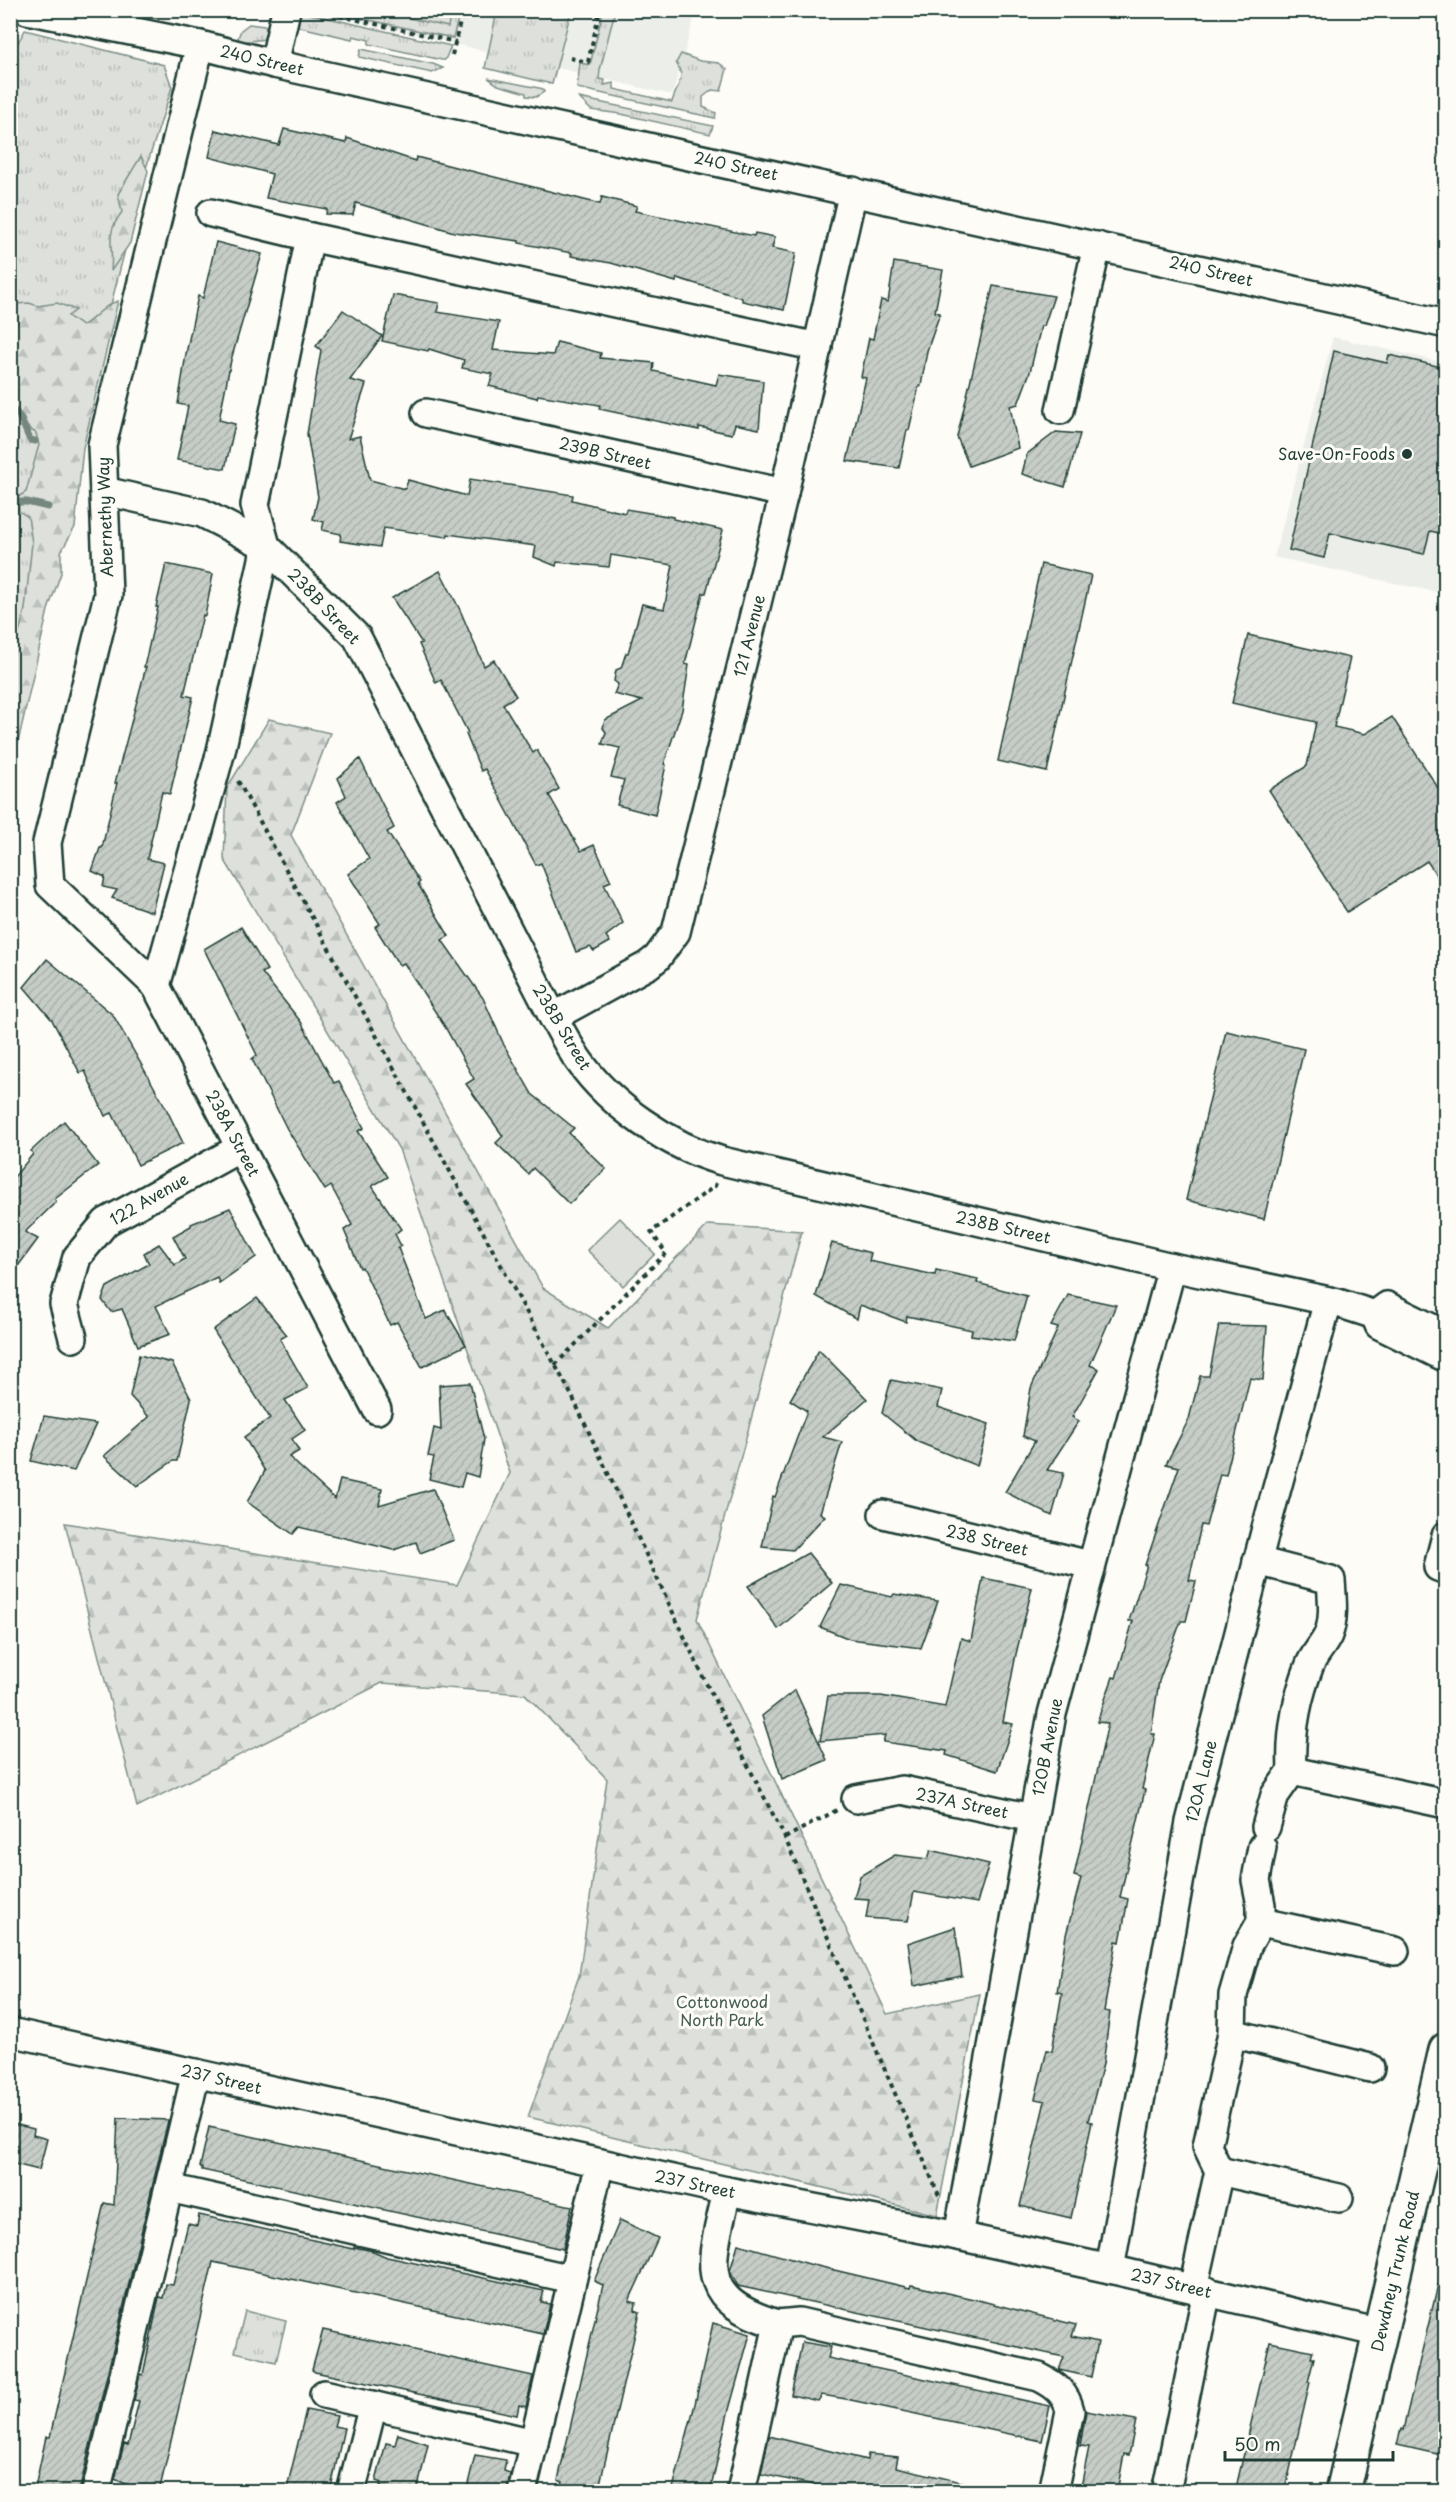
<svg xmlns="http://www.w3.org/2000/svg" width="1456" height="2502" font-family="'Playpen Sans',sans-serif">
  <defs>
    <pattern id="grass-tufts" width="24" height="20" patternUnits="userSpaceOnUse" patternTransform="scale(1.5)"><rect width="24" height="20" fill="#dde0db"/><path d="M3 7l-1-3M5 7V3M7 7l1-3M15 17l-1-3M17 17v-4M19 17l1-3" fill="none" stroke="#bdc1bd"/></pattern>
    <pattern id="forest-firs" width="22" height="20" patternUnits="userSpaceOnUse" patternTransform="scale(1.5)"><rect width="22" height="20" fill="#dde0db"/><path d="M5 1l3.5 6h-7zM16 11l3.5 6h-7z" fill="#bdc1bd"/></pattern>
    <pattern id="building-hatch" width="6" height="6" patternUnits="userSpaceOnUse" patternTransform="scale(1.5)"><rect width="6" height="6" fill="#c6cdc7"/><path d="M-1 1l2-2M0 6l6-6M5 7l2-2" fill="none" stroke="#aab1ac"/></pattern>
  </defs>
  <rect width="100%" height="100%" fill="#fdfcf7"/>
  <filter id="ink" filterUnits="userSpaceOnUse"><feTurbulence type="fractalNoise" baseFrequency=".0167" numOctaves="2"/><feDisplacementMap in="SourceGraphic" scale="12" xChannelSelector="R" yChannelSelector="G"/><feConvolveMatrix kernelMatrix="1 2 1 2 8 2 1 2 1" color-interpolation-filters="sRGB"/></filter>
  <g filter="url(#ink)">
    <g fill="#eceee9">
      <path d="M 315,11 L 696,11 L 672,95 Z"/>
      <path d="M 1333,337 L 1445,363 L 1445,594 L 1274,557 Z"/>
    </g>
    <g fill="url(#grass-tufts)" stroke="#7e8e88" stroke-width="1.5">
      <path d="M 297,11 L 451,46 L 445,60 L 442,60 L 369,44 L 369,40 L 353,36 L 352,39 L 296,26 L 293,24 Z"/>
      <path d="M 327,11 L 460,11 L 453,38 Z"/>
      <path d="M 497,11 L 571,11 L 552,84 L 485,68 Z"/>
      <path d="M 603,11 L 615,11 L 600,70 L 599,79 L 605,80 L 604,85 L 614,83 L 614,89 L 672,102 C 676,87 687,77 676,63 L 681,54 L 700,61 L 719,63 L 727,69 L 721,91 L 712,90 L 703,97 L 703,107 L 716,113 L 715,118 L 577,88 L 580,63 L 590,65 Z"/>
      <path d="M 249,24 L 264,26 L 269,30 L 266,39 L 241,42 L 238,38 L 241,30 Z"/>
      <path d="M 25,30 L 164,65 L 172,87 L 146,168 L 88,394 L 11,758 L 10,57 Z"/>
      <path d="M 361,49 L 433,64 L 443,68 L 432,73 L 359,57 Z"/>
      <path d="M 488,78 L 539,88 L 543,89 L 544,92 L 536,97 L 526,96 L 526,93 L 498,85 Z"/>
      <path d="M 579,98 L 713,126 L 710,134 L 621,114 L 591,110 Z"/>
      <path d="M 245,2311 L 286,2321 L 276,2362 L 235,2352 Z"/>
    </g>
    <g fill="url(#forest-firs)" stroke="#7e8e88" stroke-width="1.5">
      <path d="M 141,156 L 148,171 L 130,243 L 111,271 C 114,244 104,236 122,212 L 118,194 Z"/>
      <path d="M 118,301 L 83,448 L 75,527 L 61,552 L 61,573 L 48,610 L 11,773 L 11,665 L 25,609 L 32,543 L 28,517 L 19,511 L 18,497 L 26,492 L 39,445 L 36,433 C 25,428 21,417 11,414 L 10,337 L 13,328 L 18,323 L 16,304 L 29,303 L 38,306 L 57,303 L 76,310 L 68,316 L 82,326 C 96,318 103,305 118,301 Z"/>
      <path d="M 269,719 L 330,733 L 291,835 L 543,1288 L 608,1328 L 708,1225 L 802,1231 L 697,1619 L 887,2014 L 980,1994 L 937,2215 L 528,2117 L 579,1976 L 607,1779 L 525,1694 L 382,1683 L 137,1807 L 65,1523 L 457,1585 L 510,1473 L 399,1149 L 224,859 L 227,788 Z"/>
    </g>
    <g fill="#dde0db" stroke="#7e8e88" stroke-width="1.5">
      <path d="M 379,11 L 451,10 L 451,11 L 448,27 Z"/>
      <path d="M 620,1218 L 655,1254 L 623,1286 L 587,1250 Z"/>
    </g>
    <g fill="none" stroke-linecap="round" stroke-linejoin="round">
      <g stroke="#75877f" stroke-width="7">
        <path d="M 10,406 L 20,417 L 30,440 L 35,441"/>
        <path d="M 10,502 L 27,502 L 48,507"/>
      </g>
    </g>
    <g fill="url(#building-hatch)" stroke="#1f3d34" stroke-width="1.5">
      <path d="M 284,129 L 346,143 L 347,138 L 415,161 L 416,157 L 600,204 L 602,197 L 637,206 L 635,211 L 754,236 L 755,233 L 775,237 L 772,248 L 796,253 L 784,310 L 742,301 L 742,298 L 677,278 L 676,282 L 611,263 L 571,256 L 572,253 L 519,243 L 519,241 L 454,232 L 356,203 L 353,215 L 326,214 L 327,209 L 266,198 L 272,174 L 209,157 L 215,130 L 279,145 Z"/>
      <path d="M 216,242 L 262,254 L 231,360 L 219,420 L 235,424 L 225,469 L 177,460 L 188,406 L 178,404 L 186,354 L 198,296 L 203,298 Z"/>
      <path d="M 894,262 L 943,270 L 935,312 L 940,313 L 927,351 L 921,386 L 919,386 L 909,430 L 907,430 L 899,468 L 847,461 L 866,378 L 861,377 L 869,338 L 873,339 L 881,300 L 888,302 Z"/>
      <path d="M 993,286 L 1054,296 L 1044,326 L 1041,326 L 1030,372 L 1018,404 L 1010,406 L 1018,448 L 969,466 L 957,437 Z"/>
      <path d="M 393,295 L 439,303 L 437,312 L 499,322 L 493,350 L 553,355 L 557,342 L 601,353 L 600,358 L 654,363 L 653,371 L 716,385 L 719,374 L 763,381 L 759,429 L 735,424 L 732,434 L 699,427 L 699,430 L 599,409 L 600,405 L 538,395 L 537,398 L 489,386 L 493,374 L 462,368 L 464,360 L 429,349 L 428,351 L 382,341 Z"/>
      <path d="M 343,310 L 382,336 L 350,380 L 366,384 L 348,439 L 360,436 L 370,480 L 405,489 L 408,480 L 467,496 L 470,479 L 573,495 L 572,500 L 625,513 L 626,509 L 673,517 L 673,519 L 723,530 L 706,593 L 703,593 L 685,664 L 689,665 L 682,710 L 664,764 L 666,765 L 655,815 L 617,805 L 624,780 L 611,777 L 620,748 L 602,744 L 606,732 L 603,728 L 605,720 L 642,701 L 614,694 L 618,684 L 614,681 L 616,670 L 621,668 L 626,653 L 628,653 L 642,604 L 664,609 L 673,565 L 611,555 L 609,567 L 557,562 L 556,566 L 534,557 L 536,546 L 448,534 L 447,537 L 384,528 L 380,547 L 340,541 L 341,534 L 322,530 L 324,522 L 313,519 L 318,497 L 307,434 L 321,350 L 316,346 Z"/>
      <path d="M 1334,351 L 1387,363 L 1389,355 L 1446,368 L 1446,508 L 1440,533 L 1430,531 L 1424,554 L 1330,533 L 1324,558 L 1289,550 Z"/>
      <path d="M 1056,432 L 1080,434 L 1065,487 L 1022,474 L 1027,454 Z"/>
      <path d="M 166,564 L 213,574 L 205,616 L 203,615 L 184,695 L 193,697 L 170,794 L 162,792 L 147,859 L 164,863 L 152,912 L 112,898 L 117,890 L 103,887 L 105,877 L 92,871 L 100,848 L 102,848 L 117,783 L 115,783 L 146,667 L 144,667 L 158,607 L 156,607 Z"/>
      <path d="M 1041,564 L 1091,575 L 1047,772 L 998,761 Z"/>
      <path d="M 440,571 L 460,610 L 484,666 L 494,660 L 516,696 L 503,704 L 533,753 L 537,750 L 559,789 L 549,795 L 581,851 L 594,845 L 611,881 L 604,884 L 623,923 L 606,936 L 610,942 L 594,951 L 590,947 L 576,952 L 541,863 L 536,865 L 485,769 L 481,771 L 466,734 L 468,733 L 441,680 L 436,683 L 419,644 L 422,643 L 392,598 Z"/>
      <path d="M 1248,635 L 1350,658 L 1334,727 L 1365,734 L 1392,717 L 1446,800 L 1446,889 L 1427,861 L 1347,912 L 1269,790 L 1307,766 L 1316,722 L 1232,703 Z"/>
      <path d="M 360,759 L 394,828 L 387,832 L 420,882 L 418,884 L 449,936 L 442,940 L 483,998 L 504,1045 L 532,1094 L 574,1128 L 569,1133 L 606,1169 L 569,1204 L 533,1168 L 528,1174 L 496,1143 L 503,1136 L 466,1084 L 474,1079 L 445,1027 L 404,963 L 399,965 L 375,927 L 380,924 L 348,874 L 369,859 L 337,802 L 346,796 L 338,778 Z"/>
      <path d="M 241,927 L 267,970 L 262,973 L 301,1022 L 334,1083 L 339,1081 L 364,1128 L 358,1131 L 388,1177 L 372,1186 L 401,1229 L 395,1234 L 401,1246 L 398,1248 L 426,1319 L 445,1310 L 466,1345 L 422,1367 L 397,1322 L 390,1325 L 362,1267 L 360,1268 L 344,1230 L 352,1225 L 331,1186 L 325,1190 L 287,1129 L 252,1059 L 257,1055 L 204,949 Z"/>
      <path d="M 47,959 L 113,1015 L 165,1106 L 183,1143 L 138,1165 L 112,1113 L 105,1116 L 85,1071 L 80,1073 L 52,1020 L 24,987 Z"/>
      <path d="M 1226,1031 L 1304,1049 L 1264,1219 L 1186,1200 Z"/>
      <path d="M 64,1121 L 98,1165 L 55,1199 L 56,1202 L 25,1232 L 38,1239 L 10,1277 L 10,1182 L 33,1154 L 31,1151 Z"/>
      <path d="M 230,1208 L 256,1257 L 219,1283 L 217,1277 L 156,1306 L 170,1334 L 138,1346 L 122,1309 L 111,1312 L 102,1300 L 107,1287 L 149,1264 L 144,1253 L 159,1244 L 175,1265 L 185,1259 L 173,1236 L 191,1226 L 191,1224 Z"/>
      <path d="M 832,1243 L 871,1253 L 869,1261 L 935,1275 L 936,1270 L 978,1279 L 977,1283 L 1027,1296 L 1014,1341 L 971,1335 L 972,1330 L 907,1316 L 906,1322 L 860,1305 L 857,1319 L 816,1296 Z"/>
      <path d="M 1068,1295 L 1116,1305 L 1090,1365 L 1099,1369 L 1072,1417 L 1079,1421 L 1047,1470 L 1064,1473 L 1052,1516 L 1005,1492 L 1035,1441 L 1023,1436 L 1031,1388 L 1058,1328 L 1051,1326 Z"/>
      <path d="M 257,1298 L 287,1335 L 280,1339 L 308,1388 L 285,1400 L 305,1430 L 292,1439 L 299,1451 L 289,1457 L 335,1499 L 340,1480 L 382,1489 L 379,1505 L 433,1489 L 454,1540 L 420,1553 L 416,1542 L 394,1550 L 299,1527 L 293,1534 L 247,1502 L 265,1471 L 244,1437 L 270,1418 L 213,1330 Z"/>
      <path d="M 1219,1325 L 1267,1326 L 1263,1380 L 1250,1378 L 1226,1475 L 1220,1474 L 1206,1526 L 1201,1525 L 1189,1580 L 1196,1581 L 1186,1621 L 1181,1621 L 1159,1681 L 1151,1734 L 1155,1734 L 1142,1789 L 1145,1790 L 1120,1897 L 1128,1899 L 1120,1942 L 1116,1941 L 1104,2011 L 1110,2012 L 1103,2064 L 1088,2121 L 1092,2122 L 1071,2218 L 1020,2206 L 1045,2101 L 1035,2099 L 1047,2050 L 1052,2051 L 1062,1993 L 1057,1992 L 1066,1935 L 1081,1878 L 1074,1876 L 1108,1723 L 1097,1722 L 1113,1677 L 1116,1678 L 1133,1621 L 1129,1621 L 1147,1565 L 1145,1565 L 1179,1467 L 1166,1464 L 1189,1419 L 1200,1376 L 1209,1376 Z"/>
      <path d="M 819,1350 L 867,1399 L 823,1437 L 842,1442 L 820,1513 L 825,1516 L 793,1550 L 762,1547 L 773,1496 L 775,1497 L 807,1411 L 790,1400 Z"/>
      <path d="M 139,1355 L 172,1363 L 191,1399 L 177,1461 L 173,1461 L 137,1486 L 104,1456 L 149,1417 L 130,1396 Z"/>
      <path d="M 891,1380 L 942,1390 L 938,1407 L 989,1424 L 977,1466 L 918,1442 L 882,1413 Z"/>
      <path d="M 470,1383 L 484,1439 L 478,1477 L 465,1473 L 461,1487 L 429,1479 L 434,1457 L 428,1456 L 434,1428 L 441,1430 L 439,1385 Z"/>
      <path d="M 44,1416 L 96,1424 L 74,1471 L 31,1461 Z"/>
      <path d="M 808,1553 L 832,1583 L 778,1629 L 748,1586 Z"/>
      <path d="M 983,1578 L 1032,1588 L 1016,1654 L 1003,1722 L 1013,1724 L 997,1771 L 946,1755 L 947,1751 L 883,1742 L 885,1735 L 820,1741 L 828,1696 L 881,1696 L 945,1707 L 961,1638 L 971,1641 Z"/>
      <path d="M 841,1585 L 892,1597 L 894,1594 L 938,1601 L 921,1648 L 850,1639 L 820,1627 Z"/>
      <path d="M 795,1690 L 827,1760 L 782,1779 L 762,1716 Z"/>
      <path d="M 931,1850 L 989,1864 L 977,1903 L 914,1892 L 908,1921 L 866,1918 L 869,1899 L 854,1898 L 860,1876 L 895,1855 L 928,1859 Z"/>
      <path d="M 955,1927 L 962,1976 L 914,1986 L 908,1943 Z"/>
      <path d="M 118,2118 L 168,2120 L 167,2125 L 79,2492 L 34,2492 L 46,2437 L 50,2437 L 104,2203 L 114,2205 Z"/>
      <path d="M 10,2123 L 34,2129 L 33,2135 L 47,2139 L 39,2170 L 10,2163 Z"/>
      <path d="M 209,2127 L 572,2206 L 563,2249 L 202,2170 L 202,2167 L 200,2167 Z"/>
      <path d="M 199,2215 L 354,2249 L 354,2247 L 373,2251 L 387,2257 L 544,2291 L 541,2302 L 550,2304 L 543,2334 L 213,2262 L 159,2492 L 128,2492 L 130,2486 L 115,2479 L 124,2444 L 128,2445 L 139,2401 L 134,2400 L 140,2374 L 143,2375 L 159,2297 L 163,2298 L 166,2284 L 173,2285 L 188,2224 L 197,2226 Z"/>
      <path d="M 620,2220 L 658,2238 L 629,2301 L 636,2303 L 635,2310 L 640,2312 L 598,2492 L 566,2492 L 567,2486 L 562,2485 L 563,2482 L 558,2480 L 603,2285 L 594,2281 Z"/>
      <path d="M 738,2244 L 809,2264 L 910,2288 L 911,2285 L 978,2300 L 1076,2325 L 1072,2336 L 1098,2342 L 1091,2377 L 1059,2370 L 1064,2357 L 738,2286 L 730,2271 Z"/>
      <path d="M 1438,2285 L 1446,2286 L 1446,2456 L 1397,2445 L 1401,2429 L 1403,2430 Z"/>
      <path d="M 713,2323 L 750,2334 L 728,2413 L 710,2492 L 672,2492 L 695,2404 Z"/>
      <path d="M 323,2330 L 533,2376 L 526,2407 L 519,2405 L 517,2415 L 315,2372 L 312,2370 Z"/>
      <path d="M 802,2342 L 831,2347 L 828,2358 L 1050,2406 L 1042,2441 L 846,2399 L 822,2395 L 818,2401 L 791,2395 Z"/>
      <path d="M 1270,2342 L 1313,2351 L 1311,2358 L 1314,2358 L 1308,2382 L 1310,2382 L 1291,2465 L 1285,2492 L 1235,2492 Z"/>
      <path d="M 306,2410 L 337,2416 L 334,2426 L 344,2428 L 330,2492 L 286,2492 Z"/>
      <path d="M 1086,2411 L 1136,2420 L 1129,2455 L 1124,2454 L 1117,2492 L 1080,2492 L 1089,2447 L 1080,2446 Z"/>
      <path d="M 398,2434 L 428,2444 L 417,2492 L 389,2492 L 390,2489 L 380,2486 L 381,2483 L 376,2481 L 386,2443 L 395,2445 Z"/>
      <path d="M 769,2436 L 867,2460 L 868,2454 L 898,2457 L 896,2467 L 970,2484 L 969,2492 L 848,2492 L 761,2474 Z"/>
      <path d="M 475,2455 L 506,2460 L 504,2471 L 510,2473 L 507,2492 L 466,2492 Z"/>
    </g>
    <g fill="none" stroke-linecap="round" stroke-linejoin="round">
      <defs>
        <g id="minor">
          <path d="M 27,10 L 200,45 L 274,64 L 1446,324"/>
          <path d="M 200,45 L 102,445 L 108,595 L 47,843 L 50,885 L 156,986 L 377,1410"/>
          <path d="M 274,64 L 286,10"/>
          <path d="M 211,213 L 310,237 L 818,347"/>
          <path d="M 1060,410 L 1097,246"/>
          <path d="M 426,413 L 784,493"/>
          <path d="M 104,491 L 202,513 L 266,546 L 357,637 L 553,1017 C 562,1032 569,1047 579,1061 C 611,1106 669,1146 722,1161 L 1172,1267 L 1338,1303 L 1375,1315"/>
          <path d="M 156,986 L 221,751 L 266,546 L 255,505 L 310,237"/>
          <path d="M 553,1017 L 648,965 L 657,958 L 676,932 L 784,493 L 853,191"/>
          <path d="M 1375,1315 L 1379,1325 L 1446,1358"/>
          <path d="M 1375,1315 L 1387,1306 L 1446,1335"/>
          <path d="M 73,1338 L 64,1304 L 77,1257 L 106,1222 L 240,1148"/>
          <path d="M 883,1514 L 1090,1565"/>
          <path d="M 1446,1536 L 1438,1567 L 1446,1570"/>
          <path d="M 1257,1561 L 1331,1580 C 1332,1597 1335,1619 1328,1635 C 1323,1646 1313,1655 1309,1667 C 1296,1701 1290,1734 1292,1771 L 1446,1804"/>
          <path d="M 856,1799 L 902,1790 L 1032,1818"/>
          <path d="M 1266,1827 L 1275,1795 L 1292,1771"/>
          <path d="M 1261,1922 L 1395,1951"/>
          <path d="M 10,2032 L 727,2191 L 958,2236 L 1110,2269 L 1380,2333"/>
          <path d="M 1232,2033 L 1370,2068"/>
          <path d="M 1219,2171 L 1339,2198"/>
          <path d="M 169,2188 L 572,2279"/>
          <path d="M 727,2191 C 712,2261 692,2299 778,2324 L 741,2492"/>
          <path d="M 958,2236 L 1052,1714 L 1172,1267"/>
          <path d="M 1110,2269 L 1190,1822 L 1265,1532 L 1328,1301"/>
          <path d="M 1193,2288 L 1219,2171 L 1207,2146 L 1232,2033 L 1233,1995 L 1247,1946 L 1261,1922 L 1261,1905 L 1256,1880 L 1262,1847"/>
          <path d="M 778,2324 L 799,2322 L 1039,2377 C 1055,2385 1066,2393 1070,2411 L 1053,2492"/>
          <path d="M 324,2394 L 534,2443"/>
          <path d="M 96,2492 L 196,2073"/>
          <path d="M 351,2492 L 373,2405"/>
          <path d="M 522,2492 L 600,2163"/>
          <path d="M 1166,2492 L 1207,2291"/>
        </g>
        <path id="major" d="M 1343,2492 L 1446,2050"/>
      </defs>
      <use href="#minor" stroke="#1f3d34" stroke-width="32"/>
      <use href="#major" stroke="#1f3d34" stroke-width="38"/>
      <g stroke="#1f3d34" stroke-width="4" stroke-dasharray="4.5 4.5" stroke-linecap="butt">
        <path d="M 313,10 L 456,42"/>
        <path d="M 452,55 L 463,10"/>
        <path d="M 570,58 L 588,62 L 600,10"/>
        <path d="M 238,781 L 572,1396 L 705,1681 L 785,1838 L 940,2198"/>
        <path d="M 555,1365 L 666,1253 L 651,1232 L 715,1186 L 716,1183"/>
        <path d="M 785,1838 L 837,1810"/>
      </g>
      <use href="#minor" stroke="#fdfcf7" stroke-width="27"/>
      <use href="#major" stroke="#fdfcf7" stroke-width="33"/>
    </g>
  </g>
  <circle fill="#1f3d34" stroke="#fdfcf7" stroke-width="2" cx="1407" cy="454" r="6"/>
  <g text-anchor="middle" stroke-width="6" stroke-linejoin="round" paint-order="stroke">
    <g font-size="16" fill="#1f3d34" stroke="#fdfcf7">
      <text transform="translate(262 60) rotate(13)" y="6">240 Street</text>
      <text transform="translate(736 166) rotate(12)" y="6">240 Street</text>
      <text transform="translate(1211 271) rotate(13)" y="6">240 Street</text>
      <text transform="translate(605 453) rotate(13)" y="6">239B Street</text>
      <text transform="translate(105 517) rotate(-92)" y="6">Abernethy Way</text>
      <text transform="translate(324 606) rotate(47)" y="6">238B Street</text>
      <text transform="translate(749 636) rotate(-76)" y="6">121 Avenue</text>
      <text transform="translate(562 1027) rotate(59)" y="6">238B Street</text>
      <text transform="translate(233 1133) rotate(62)" y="6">238A Street</text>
      <text transform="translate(149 1199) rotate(-30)" y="6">122 Avenue</text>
      <text transform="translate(1003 1227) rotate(13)" y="6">238B Street</text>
      <text transform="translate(987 1540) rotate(14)" y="6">238 Street</text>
      <text transform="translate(1047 1747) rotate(-79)" y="6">120B Avenue</text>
      <text transform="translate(1201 1781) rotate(-76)" y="6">120A Lane</text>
      <text transform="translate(962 1803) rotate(12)" y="6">237A Street</text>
      <text transform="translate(221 2079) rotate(13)" y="6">237 Street</text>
      <text transform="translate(695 2184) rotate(12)" y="6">237 Street</text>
      <text transform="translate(1395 2271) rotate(-77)" y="6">Dewdney Trunk Road</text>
      <text transform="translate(1171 2283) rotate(13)" y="6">237 Street</text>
    </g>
    <g font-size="16" fill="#1f3d34" stroke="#fdfcf7" text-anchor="end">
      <text x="1395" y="460">Save-On-Foods</text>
    </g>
    <g font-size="16" fill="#455e55" stroke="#fdfcf7">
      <text x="722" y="2008">Cottonwood<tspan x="722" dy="18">North Park</tspan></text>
    </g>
  </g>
  <rect width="1456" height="2502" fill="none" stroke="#fdfcf7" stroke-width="36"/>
  <rect x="18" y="18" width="1420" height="2466" fill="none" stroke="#1f3d34" stroke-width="2" filter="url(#ink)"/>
  <path d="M1225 2451v9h168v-9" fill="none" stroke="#1f3d34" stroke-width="3"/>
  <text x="1234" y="2451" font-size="18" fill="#1f3d34" stroke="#fdfcf7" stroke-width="4.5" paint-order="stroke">50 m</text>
</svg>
